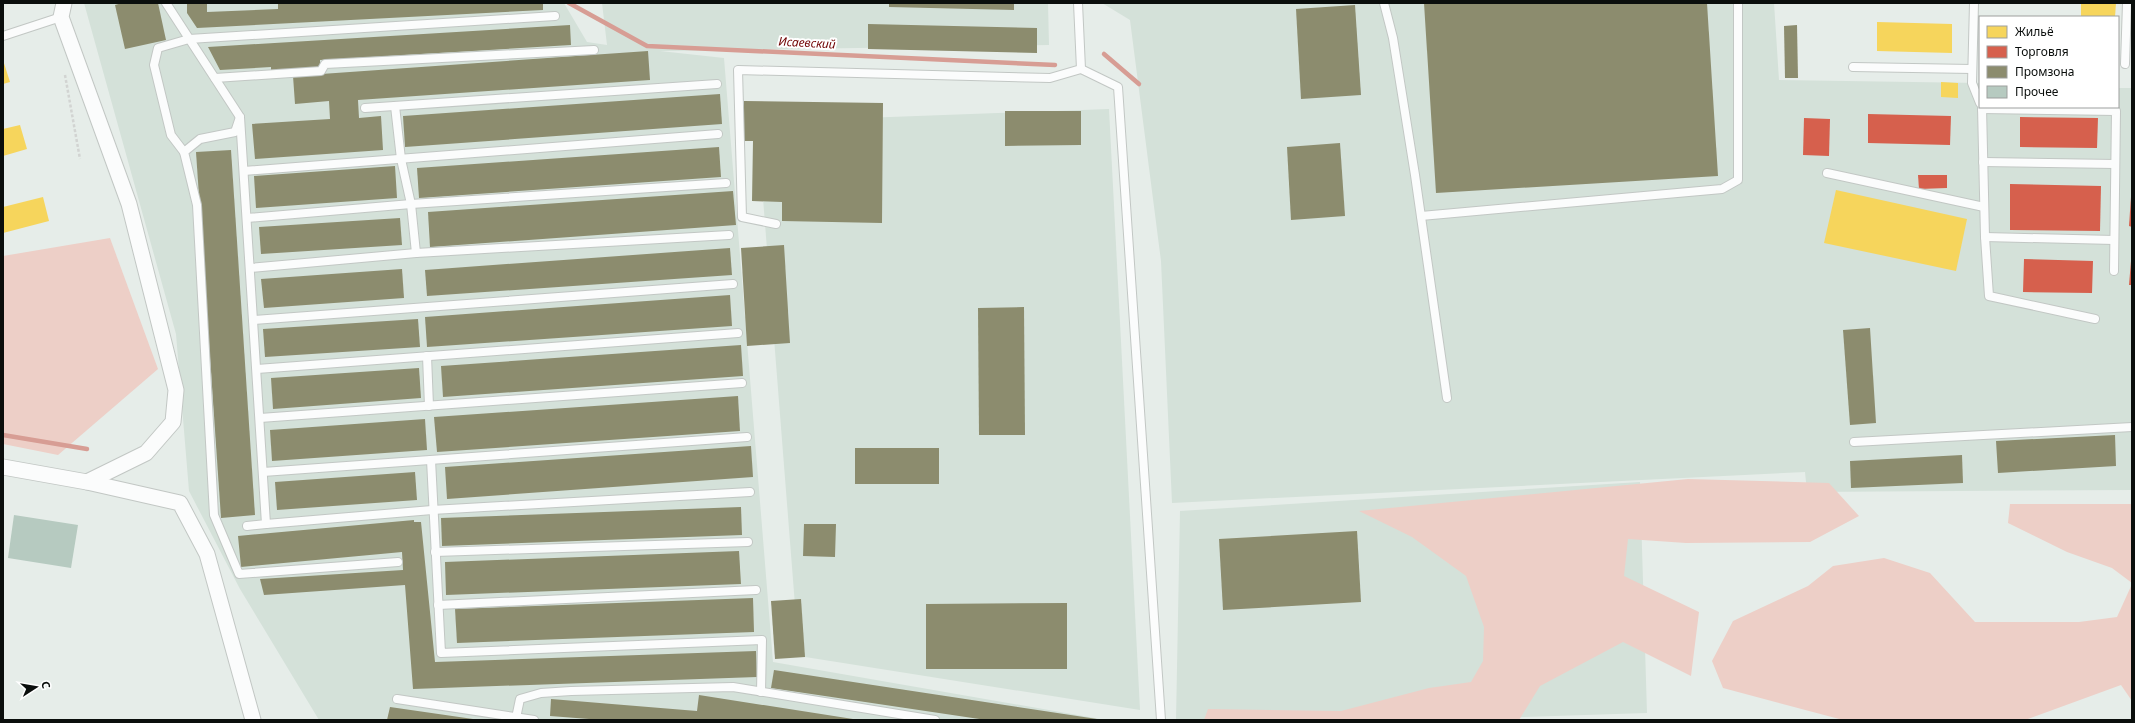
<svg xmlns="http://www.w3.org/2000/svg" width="2135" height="723" font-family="'Noto Sans',sans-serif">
  <rect width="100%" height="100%" fill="#e6ede9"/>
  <g fill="#d4e1d9">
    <path d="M 84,3 L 564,3 L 587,42 L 607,45 L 602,3 L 1048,3 L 1049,45 L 660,51 L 724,58 L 773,662 L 1106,720 L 319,720 L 240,589 L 189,491 L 176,334 Z"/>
    <path d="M 1102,3 L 1774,3 L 1779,80 L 1980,83 L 1980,107 L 2118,107 L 2118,88 L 2132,88 L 2132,490 L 1807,492 L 1805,472 L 1172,503 L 1161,261 L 1130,20 Z"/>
    <path d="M 1109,109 L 1140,710 L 799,656 L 757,122 Z"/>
    <path d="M 1640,482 L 1647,713 L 1431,720 L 1176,720 L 1180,511 Z"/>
  </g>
  <g fill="#edcfc7">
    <path d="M 110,238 L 158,369 L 58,455 L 3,444 L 3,256 Z"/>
    <path d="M 1688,479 L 1829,483 L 1859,516 L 1810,542 L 1686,543 L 1628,539 L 1624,576 L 1699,612 L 1691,676 L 1623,642 L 1540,686 L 1519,720 L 1204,720 L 1208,709 L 1341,711 L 1429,688 L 1471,682 L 1483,661 L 1484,627 L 1466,576 L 1412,537 L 1359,511 Z"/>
    <path d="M 2010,504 L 2132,504 L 2132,583 L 2112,568 L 2067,552 L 2008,523 Z"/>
    <path d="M 1884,558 L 1930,573 L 1975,622 L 2079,622 L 2117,617 L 2132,584 L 2132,701 L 2121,685 L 2025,720 L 1843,720 L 1723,688 L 1712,661 L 1733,621 L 1808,586 L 1833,566 Z"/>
  </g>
  <g fill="#f6d55c">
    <path d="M 2081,3 L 2116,3 L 2115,17 L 2081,17 Z"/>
    <path d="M 1877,22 L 1952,24 L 1952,53 L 1877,51 Z"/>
    <path d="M 3,60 L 10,82 L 3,84 Z"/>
    <path d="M 1941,82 L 1958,83 L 1958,98 L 1941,97 Z"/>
    <path d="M 20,125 L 27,149 L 3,156 L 3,129 Z"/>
    <path d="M 1836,190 L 1967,219 L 1956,271 L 1824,243 Z"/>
    <path d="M 43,197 L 49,221 L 3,233 L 3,207 Z"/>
  </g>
  <g fill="#d6604d">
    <path d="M 1868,114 L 1951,116 L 1950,145 L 1868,143 Z"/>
    <path d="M 2020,117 L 2098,118 L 2097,148 L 2020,147 Z"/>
    <path d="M 1804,118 L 1830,119 L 1829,156 L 1803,155 Z"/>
    <path d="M 1918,175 L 1947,175 L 1947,188 L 1919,189 Z"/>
    <path d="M 2010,184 L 2101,186 L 2100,231 L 2010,230 Z"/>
    <path d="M 2131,197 L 2132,197 L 2132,227 L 2129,226 Z"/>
    <path d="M 2024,259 L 2093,261 L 2092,293 L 2023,292 Z"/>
    <path d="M 2131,261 L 2132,262 L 2132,285 L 2129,285 Z"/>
  </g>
  <g fill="#8c8c6e">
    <path d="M 122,3 L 158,3 L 166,40 L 125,49 L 115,5 Z"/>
    <path d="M 187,3 L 207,3 L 207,12 L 278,9 L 278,3 L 543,3 L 543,10 L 197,28 L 187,13 Z"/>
    <path d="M 889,3 L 1014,3 L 1014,10 L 889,7 Z"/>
    <path d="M 1424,3 L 1707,3 L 1718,176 L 1436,193 Z"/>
    <path d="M 1355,5 L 1361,95 L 1301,99 L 1296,9 Z"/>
    <path d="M 868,24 L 1037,28 L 1037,53 L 868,49 Z"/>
    <path d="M 570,25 L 571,45 L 320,60 L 320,69 L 271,72 L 271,67 L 220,70 L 208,47 Z"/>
    <path d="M 1797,25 L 1798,78 L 1785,78 L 1784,26 Z"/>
    <path d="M 648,51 L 650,80 L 358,100 L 359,118 L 381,116 L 383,150 L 255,159 L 252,124 L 330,119 L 329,101 L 295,104 L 293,76 Z"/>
    <path d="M 720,94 L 722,124 L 405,147 L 403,116 Z"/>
    <path d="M 744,101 L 883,103 L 882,223 L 782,221 L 782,202 L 752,201 L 753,141 L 744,141 Z"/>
    <path d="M 1005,111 L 1081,111 L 1081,145 L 1005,146 Z"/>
    <path d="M 1340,143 L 1345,216 L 1291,220 L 1287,147 Z"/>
    <path d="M 719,147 L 721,177 L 419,198 L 417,168 Z"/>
    <path d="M 231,150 L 255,515 L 221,518 L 196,152 Z"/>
    <path d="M 395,166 L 397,198 L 256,208 L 254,176 Z"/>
    <path d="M 733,191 L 736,225 L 430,247 L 428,212 Z"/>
    <path d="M 400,218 L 402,245 L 261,254 L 259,227 Z"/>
    <path d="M 784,245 L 790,343 L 747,346 L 741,248 Z"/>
    <path d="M 730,248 L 732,275 L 427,296 L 425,270 Z"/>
    <path d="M 402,269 L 404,298 L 264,308 L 261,279 Z"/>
    <path d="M 730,295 L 732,326 L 427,347 L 425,317 Z"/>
    <path d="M 1024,307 L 1025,435 L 979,435 L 978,308 Z"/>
    <path d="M 418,319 L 420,347 L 265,357 L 263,329 Z"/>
    <path d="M 1870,328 L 1876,423 L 1850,425 L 1843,330 Z"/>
    <path d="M 741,345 L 743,376 L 443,397 L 441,366 Z"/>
    <path d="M 419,368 L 421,398 L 273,409 L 271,378 Z"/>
    <path d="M 738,396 L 740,431 L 437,452 L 434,417 Z"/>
    <path d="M 425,419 L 427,450 L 272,461 L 270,430 Z"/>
    <path d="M 2115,435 L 2116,466 L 1998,473 L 1996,441 Z"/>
    <path d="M 751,446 L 753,477 L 447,499 L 445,467 Z"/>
    <rect x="855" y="448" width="84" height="36"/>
    <path d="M 1962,455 L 1963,483 L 1851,488 L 1850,461 Z"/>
    <path d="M 415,472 L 417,500 L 277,510 L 275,482 Z"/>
    <path d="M 741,507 L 742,535 L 442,546 L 441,518 Z"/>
    <path d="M 414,520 L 414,522 L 421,522 L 435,662 L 756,651 L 757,677 L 413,689 L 405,585 L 264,595 L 260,579 L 403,570 L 402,552 L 241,567 L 238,536 Z"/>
    <path d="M 804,524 L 836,524 L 835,557 L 803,556 Z"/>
    <path d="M 1357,531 L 1361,602 L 1223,610 L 1219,539 Z"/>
    <path d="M 739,551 L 741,584 L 446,595 L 445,562 Z"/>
    <path d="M 753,598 L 754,632 L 457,643 L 455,609 Z"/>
    <path d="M 801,599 L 805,657 L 775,659 L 771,601 Z"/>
    <path d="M 1067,603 L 1067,669 L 926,669 L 926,604 Z"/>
    <path d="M 774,670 L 1097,719 L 1097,720 L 986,720 L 771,688 Z"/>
    <path d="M 699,695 L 853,719 L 853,720 L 602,720 L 550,716 L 551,699 L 697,711 Z"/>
    <path d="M 390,707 L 473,719 L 473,720 L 387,720 Z"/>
  </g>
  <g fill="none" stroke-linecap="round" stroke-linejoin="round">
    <g stroke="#d79d94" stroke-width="4.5">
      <path d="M 569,3 L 647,46 L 1055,65"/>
      <path d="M 1104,54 L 1139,84"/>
      <path d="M 3,435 L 87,449"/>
    </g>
  </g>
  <path fill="#b6cac0" d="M 14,515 L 78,525 L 71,568 L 8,558 Z"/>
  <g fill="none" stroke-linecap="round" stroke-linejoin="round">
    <defs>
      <g id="service">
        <path d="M 166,3 L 240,117 L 266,524 L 247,526"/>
        <path d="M 1078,3 L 1081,69"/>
        <path d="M 1384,3 L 1393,38 L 1415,175 L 1447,398"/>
        <path d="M 1974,3 L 1972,83 L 1980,103"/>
        <path d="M 3,36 L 61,17"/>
        <path d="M 2125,64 L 2127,3"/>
        <path d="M 1853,67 L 1972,69"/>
        <path d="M 215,78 L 321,71 L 325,64 L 594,50"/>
        <path d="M 395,106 L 401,159 L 411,204 L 416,253"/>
        <path d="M 1982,107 L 1985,237 L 1989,296 L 2095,319"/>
        <path d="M 365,108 L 717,84"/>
        <path d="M 1982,109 L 2116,111 L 2114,271"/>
        <path d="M 240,117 L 235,132 L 200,139 L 184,152 L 197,205 L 214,515 L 239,574 L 398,562"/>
        <path d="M 184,152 L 171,135 L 154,65 L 158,48 L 189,39 L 555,16"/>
        <path d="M 1983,162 L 2115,164"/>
        <path d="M 244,171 L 718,134"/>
        <path d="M 1827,173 L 1984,207"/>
        <path d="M 1421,216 L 1722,189 L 1738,180 L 1738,3"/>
        <path d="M 247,218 L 411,204 L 726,183"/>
        <path d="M 776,224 L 742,217 L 738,70 L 1050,78 L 1081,69 L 1118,87 L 1161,720"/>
        <path d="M 1985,237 L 2114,240"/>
        <path d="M 250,268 L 416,253 L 729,235"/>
        <path d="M 253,320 L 733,284"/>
        <path d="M 427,356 L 429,406"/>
        <path d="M 257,369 L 738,333"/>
        <path d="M 260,418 L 742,383"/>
        <path d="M 1854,442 L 2132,427"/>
        <path d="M 431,460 L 441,653 L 762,640 L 761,692"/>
        <path d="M 263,472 L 747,437"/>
        <path d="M 266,524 L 432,510 L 750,492"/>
        <path d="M 435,552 L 748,542"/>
        <path d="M 438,605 L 756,590"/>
        <path d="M 397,699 L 534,720"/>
        <path d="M 516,718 L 520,699 L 541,693 L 571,691 L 733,687 L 935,720"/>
      </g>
      <g id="minor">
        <path d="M 64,3 L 61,17 L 129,204 L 176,390 L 173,422 L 146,453 L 87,482"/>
        <path d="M 3,467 L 87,482 L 180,503 L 207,554 L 253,720"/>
      </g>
    </defs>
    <use href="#service" stroke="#c2c7c4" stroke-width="10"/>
    <use href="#minor" stroke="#c2c7c4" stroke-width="17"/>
    <path stroke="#d2d4d2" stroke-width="2.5" stroke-dasharray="3 2" stroke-linecap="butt" d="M 65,75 L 80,159"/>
    <use href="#service" stroke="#fbfcfc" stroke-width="8"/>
    <use href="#minor" stroke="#fbfcfc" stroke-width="15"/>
  </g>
  <g text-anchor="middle" stroke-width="4" stroke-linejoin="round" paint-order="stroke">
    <g font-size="12" font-style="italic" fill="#6f0000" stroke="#fff">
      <text transform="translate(807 43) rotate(3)" y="4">Исаевский</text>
    </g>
  </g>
  <rect width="2135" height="723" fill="none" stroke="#0a0e0c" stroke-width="8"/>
  <rect x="1979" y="16" width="140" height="92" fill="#ffffff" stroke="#9d9f9e"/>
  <rect x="1987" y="26" width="20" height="12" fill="#f6d55c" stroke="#9d9f9e"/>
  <text x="2015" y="36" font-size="12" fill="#0a0e0c">Жильё</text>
  <rect x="1987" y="46" width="20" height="12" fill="#d6604d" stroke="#9d9f9e"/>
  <text x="2015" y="56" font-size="12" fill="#0a0e0c">Торговля</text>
  <rect x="1987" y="66" width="20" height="12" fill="#8c8c6e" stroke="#9d9f9e"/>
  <text x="2015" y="76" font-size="12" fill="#0a0e0c">Промзона</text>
  <rect x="1987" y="86" width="20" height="12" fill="#b6cac0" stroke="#9d9f9e"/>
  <text x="2015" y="96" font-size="12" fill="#0a0e0c">Прочее</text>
  <g transform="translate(36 687) rotate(78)" stroke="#ffffff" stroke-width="3" paint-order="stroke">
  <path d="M0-3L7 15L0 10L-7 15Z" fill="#0a0e0c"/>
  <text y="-6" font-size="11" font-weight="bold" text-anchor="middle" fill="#0a0e0c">С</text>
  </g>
</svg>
